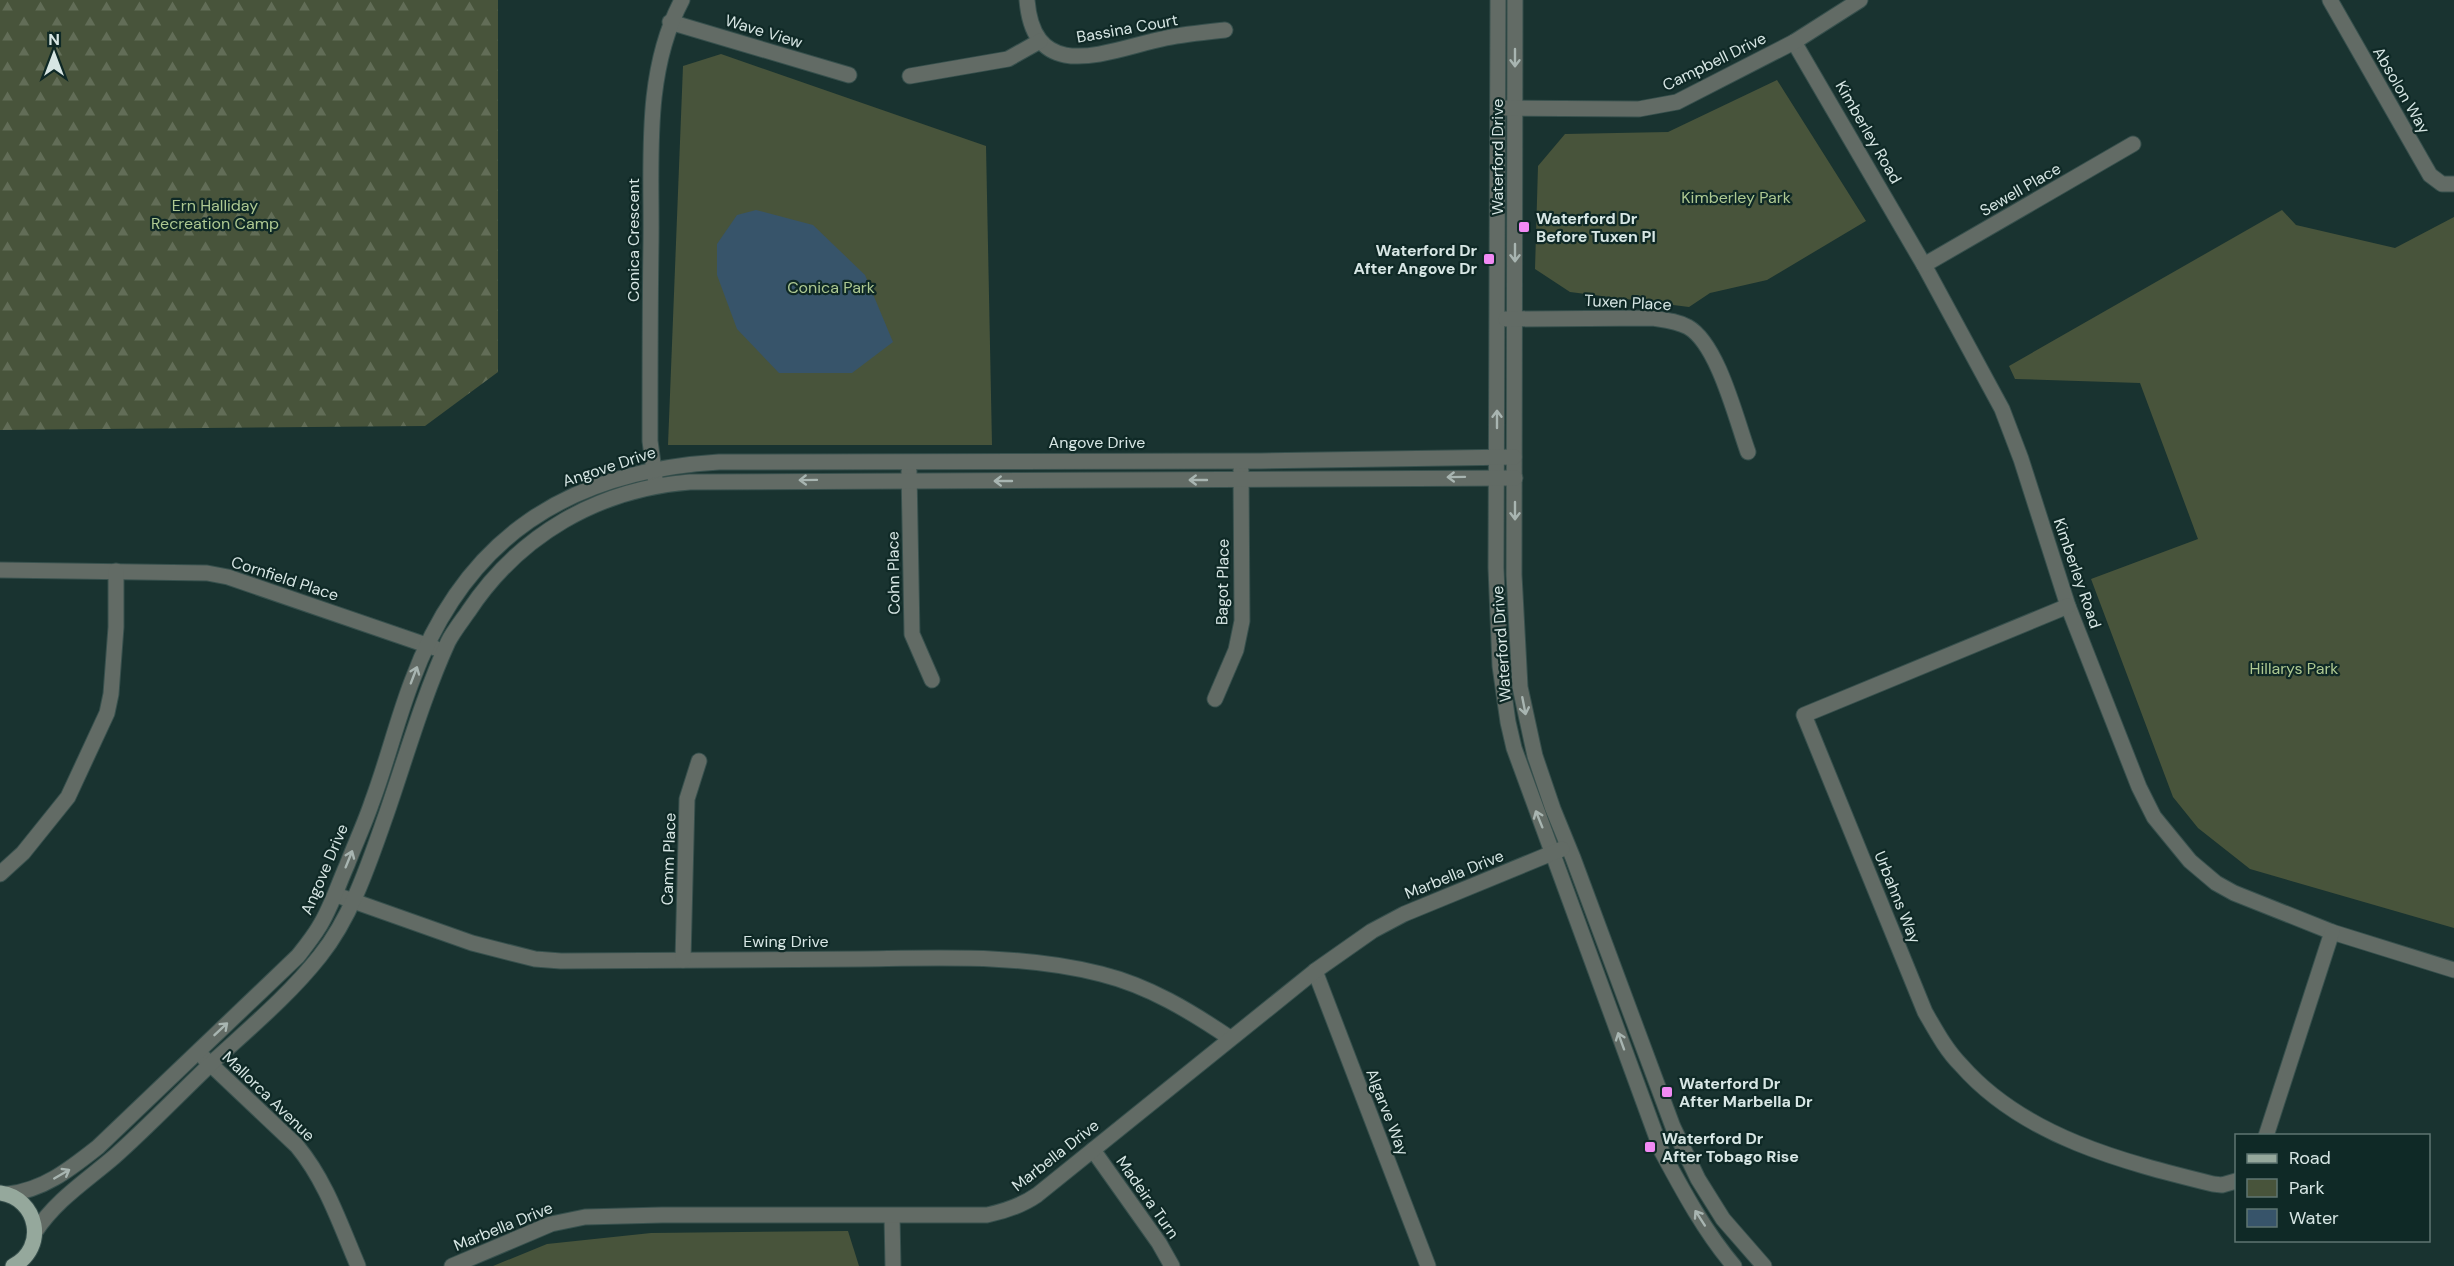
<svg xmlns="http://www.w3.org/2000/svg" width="2454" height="1266" font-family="'DM Sans',sans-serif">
  <defs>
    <pattern id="forest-firs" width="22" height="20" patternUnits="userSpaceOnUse" patternTransform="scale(1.5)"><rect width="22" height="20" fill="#48543b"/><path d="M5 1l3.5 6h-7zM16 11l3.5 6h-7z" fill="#626d57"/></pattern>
  </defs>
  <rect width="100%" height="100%" fill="#193330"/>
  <g fill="#48543b">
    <path d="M 721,54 L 986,146 L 992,445 L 668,445 L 683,66 Z"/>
    <path d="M 1777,80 L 1866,221 L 1767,280 L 1710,293 L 1689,307 L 1570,292 L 1535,269 L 1538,166 L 1565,134 L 1668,132 Z"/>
    <path d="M 2282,210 L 2296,225 L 2395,248 L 2454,217 L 2454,928 L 2250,869 L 2198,828 L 2173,797 L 2091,579 L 2198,539 L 2140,383 L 2015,379 L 2009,366 Z"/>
    <path d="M 848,1231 L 859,1266 L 493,1266 L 547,1244 L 651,1233 Z"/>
  </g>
  <path fill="url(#forest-firs)" d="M 0,0 L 498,0 L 498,372 L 425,426 L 0,430 Z"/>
  <path fill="#37546a" d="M 756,210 L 813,225 L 865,275 L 893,342 L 852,373 L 779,373 L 737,329 L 717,275 L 717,244 L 737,215 Z"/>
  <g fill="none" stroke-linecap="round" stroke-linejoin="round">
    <defs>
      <g id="minor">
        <path d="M 1027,0 C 1034,88 1111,49 1166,38 C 1185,34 1206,32 1225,30"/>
        <path d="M 1498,0 L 1496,568 L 1500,666 L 1508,722 L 1514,748 L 1662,1152 C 1683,1191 1705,1232 1734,1266"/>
        <path d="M 1515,0 L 1514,575 L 1520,687 L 1535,756 L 1553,809 L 1573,858 L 1673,1127 L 1698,1179 L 1723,1219 L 1764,1266"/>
        <path d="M 2330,0 L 2430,175 L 2442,184 L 2454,184"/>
        <path d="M 670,22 L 849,75"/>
        <path d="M 1794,42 L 1924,265 L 2002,409 L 2021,459 L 2068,606 L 2139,787 L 2154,817 L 2190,861 L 2216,883 L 2234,893 L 2332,932 L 2454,970"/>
        <path d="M 910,76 L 1008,59 L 1040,41"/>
        <path d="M 1506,108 L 1639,109 L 1677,102 L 1794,42 L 1860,0"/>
        <path d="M 1924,265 L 2133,144"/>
        <path d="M 1506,319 L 1652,318 C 1665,320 1677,321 1688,327 C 1718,344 1736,419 1748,452"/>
        <path d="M 909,471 L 912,634 L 932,680"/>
        <path d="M 655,478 L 650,441 C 650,374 650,308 651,241 C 652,161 643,73 682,0"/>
        <path d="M 0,570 L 207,573 L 228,577 L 435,648"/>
        <path d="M 2068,606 L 1804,715 L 1925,1012 C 1936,1031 1946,1050 1961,1065 C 2024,1137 2124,1162 2213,1184 L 2222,1185 L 2236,1181"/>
        <path d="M 1215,699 L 1236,650 L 1242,621 L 1241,470"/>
        <path d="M 0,874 L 23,853 L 68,797 L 107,713 L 111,694 L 116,627 L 116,571"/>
        <path d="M 342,897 L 472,943 L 535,959 L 561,961 C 661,960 761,959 861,959 C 941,958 1023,954 1101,974 C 1149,986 1190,1011 1230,1038"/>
        <path d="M 683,960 L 687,799 L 699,761"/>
        <path d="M 1315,971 L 1428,1266"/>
        <path d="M 204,1058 L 297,1146 C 326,1181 340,1224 358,1266"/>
        <path d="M 2266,1136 L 2332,932"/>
        <path d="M 1093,1150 L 1159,1243 L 1172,1266"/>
        <path d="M 8,1194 C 44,1190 70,1169 98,1147 L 298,956 C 305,947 313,937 319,927 C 331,908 338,885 347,865 C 355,844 365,823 372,802 C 387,762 397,720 412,681 C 465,537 569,471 719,462 L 1261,461 L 1514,457"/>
        <path d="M 892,1216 L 893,1266"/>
        <path d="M 35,1232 C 56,1200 86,1181 114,1157 C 149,1126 182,1091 216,1059 C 252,1026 290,994 320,956 C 352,916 369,863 386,815 C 406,757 423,697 448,642 C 453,632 461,622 468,612 C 519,535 598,489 690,482 L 1515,478"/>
        <path d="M 452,1266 L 551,1224 L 585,1217 L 662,1215 L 987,1215 C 1006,1211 1021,1206 1037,1195 L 1315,971 L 1372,931 L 1404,914 L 1562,849"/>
      </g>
      <path id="major" d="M 0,1193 C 38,1198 48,1248 13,1266"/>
    </defs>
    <use href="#minor" stroke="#37504d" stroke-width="17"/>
    <use href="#major" stroke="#37504d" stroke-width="17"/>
    <use href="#minor" stroke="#626b65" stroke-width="15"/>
    <use href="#major" stroke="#95a89c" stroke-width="15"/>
  </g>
  <defs><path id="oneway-shaft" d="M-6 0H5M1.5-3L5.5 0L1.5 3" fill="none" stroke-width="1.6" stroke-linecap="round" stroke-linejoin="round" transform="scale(1.5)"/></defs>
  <g stroke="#a8b5b1">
    <use href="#oneway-shaft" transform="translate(1515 58) rotate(90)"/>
    <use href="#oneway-shaft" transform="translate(1515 253) rotate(90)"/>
    <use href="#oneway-shaft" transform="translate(1497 419) rotate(-90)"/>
    <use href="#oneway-shaft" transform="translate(1456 477) rotate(179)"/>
    <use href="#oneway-shaft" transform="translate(808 480) rotate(179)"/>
    <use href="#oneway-shaft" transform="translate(1198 480) rotate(180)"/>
    <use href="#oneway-shaft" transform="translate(1003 481) rotate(180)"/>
    <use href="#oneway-shaft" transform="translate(1515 511) rotate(90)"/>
    <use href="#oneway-shaft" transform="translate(414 675) rotate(-69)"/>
    <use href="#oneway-shaft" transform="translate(1524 706) rotate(79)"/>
    <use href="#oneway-shaft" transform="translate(1539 819) rotate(-112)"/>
    <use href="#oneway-shaft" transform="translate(349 859) rotate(-68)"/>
    <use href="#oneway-shaft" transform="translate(221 1029) rotate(-43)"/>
    <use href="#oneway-shaft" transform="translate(1621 1041) rotate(-110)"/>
    <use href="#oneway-shaft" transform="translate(62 1174) rotate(-30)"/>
    <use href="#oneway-shaft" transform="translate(1700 1218) rotate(-123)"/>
  </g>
  <g fill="#f18af4" stroke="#0f2926" stroke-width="2">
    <rect x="1518" y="221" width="12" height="12" rx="3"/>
    <rect x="1483" y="253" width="12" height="12" rx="3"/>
    <rect x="1661" y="1086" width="12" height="12" rx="3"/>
    <rect x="1644" y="1141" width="12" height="12" rx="3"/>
  </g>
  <g text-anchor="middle" stroke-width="4.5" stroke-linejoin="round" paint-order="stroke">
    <g font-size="16" fill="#d7e6e4" stroke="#0f2926">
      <text transform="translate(1127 28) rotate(-10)" y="6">Bassina Court</text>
      <text transform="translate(764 31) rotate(17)" y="6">Wave View</text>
      <text transform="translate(1714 61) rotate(-26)" y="6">Campbell Drive</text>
      <text transform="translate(2402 90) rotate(60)" y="6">Absolon Way</text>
      <text transform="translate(1869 132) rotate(60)" y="6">Kimberley Road</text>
      <text transform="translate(1497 157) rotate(-90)" y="6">Waterford Drive</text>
      <text transform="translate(2020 189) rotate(-30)" y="6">Sewell Place</text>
      <text transform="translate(633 240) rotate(-90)" y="6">Conica Crescent</text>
      <text transform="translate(1628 302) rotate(3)" y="6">Tuxen Place</text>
      <text x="1097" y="448">Angove Drive</text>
      <text transform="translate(609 466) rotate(-18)" y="6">Angove Drive</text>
      <text transform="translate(893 573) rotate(-91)" y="6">Cohn Place</text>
      <text transform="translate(2078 573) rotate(71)" y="6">Kimberley Road</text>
      <text transform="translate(285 578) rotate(18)" y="6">Cornfield Place</text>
      <text transform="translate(1222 582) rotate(-89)" y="6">Bagot Place</text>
      <text transform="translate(1501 644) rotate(-94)" y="6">Waterford Drive</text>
      <text transform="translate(668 859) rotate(-88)" y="6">Camm Place</text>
      <text transform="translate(324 869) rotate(-67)" y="6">Angove Drive</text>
      <text transform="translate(1454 874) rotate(-22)" y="6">Marbella Drive</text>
      <text transform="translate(1898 897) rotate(68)" y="6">Urbahns Way</text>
      <text x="786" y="947">Ewing Drive</text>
      <text transform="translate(269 1096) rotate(44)" y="6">Mallorca Avenue</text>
      <text transform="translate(1388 1112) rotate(69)" y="6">Algarve Way</text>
      <text transform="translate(1055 1155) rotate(-38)" y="6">Marbella Drive</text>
      <text transform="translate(1148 1197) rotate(55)" y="6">Madeira Turn</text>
      <text transform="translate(503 1226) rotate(-22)" y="6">Marbella Drive</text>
    </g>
    <g font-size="16" fill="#aec992" stroke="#0f2926">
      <text x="1736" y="203">Kimberley Park</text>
      <text x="215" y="211">Ern Halliday<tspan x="215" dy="18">Recreation Camp</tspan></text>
      <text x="831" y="293">Conica Park</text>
      <text x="2294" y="674">Hillarys Park</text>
    </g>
    <g font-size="16" font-weight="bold" fill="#d7e6e4" stroke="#0f2926" text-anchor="start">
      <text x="1536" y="224">Waterford Dr<tspan x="1536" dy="18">Before Tuxen Pl</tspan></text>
      <text x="1477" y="256" text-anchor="end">Waterford Dr<tspan x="1477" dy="18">After Angove Dr</tspan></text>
      <text x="1679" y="1089">Waterford Dr<tspan x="1679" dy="18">After Marbella Dr</tspan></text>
      <text x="1662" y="1144">Waterford Dr<tspan x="1662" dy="18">After Tobago Rise</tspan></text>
    </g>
  </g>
  <rect x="2235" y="1134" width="195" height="108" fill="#0f2926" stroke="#5f7572" stroke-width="1.5"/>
  <rect x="2247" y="1154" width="30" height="9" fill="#95a89c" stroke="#5f7572" stroke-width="1.5"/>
  <text x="2289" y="1164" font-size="18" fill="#d7e6e4">Road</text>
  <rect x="2247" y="1179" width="30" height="18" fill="#48543b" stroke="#5f7572" stroke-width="1.5"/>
  <text x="2289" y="1194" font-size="18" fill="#d7e6e4">Park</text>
  <rect x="2247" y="1209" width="30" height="18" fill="#37546a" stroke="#5f7572" stroke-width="1.5"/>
  <text x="2289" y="1224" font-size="18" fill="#d7e6e4">Water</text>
  <g transform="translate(54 54)" stroke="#0f2926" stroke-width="4.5" paint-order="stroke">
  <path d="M0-4.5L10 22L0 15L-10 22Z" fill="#d7e6e4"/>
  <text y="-9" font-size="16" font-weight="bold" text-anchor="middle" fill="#d7e6e4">N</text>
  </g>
</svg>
